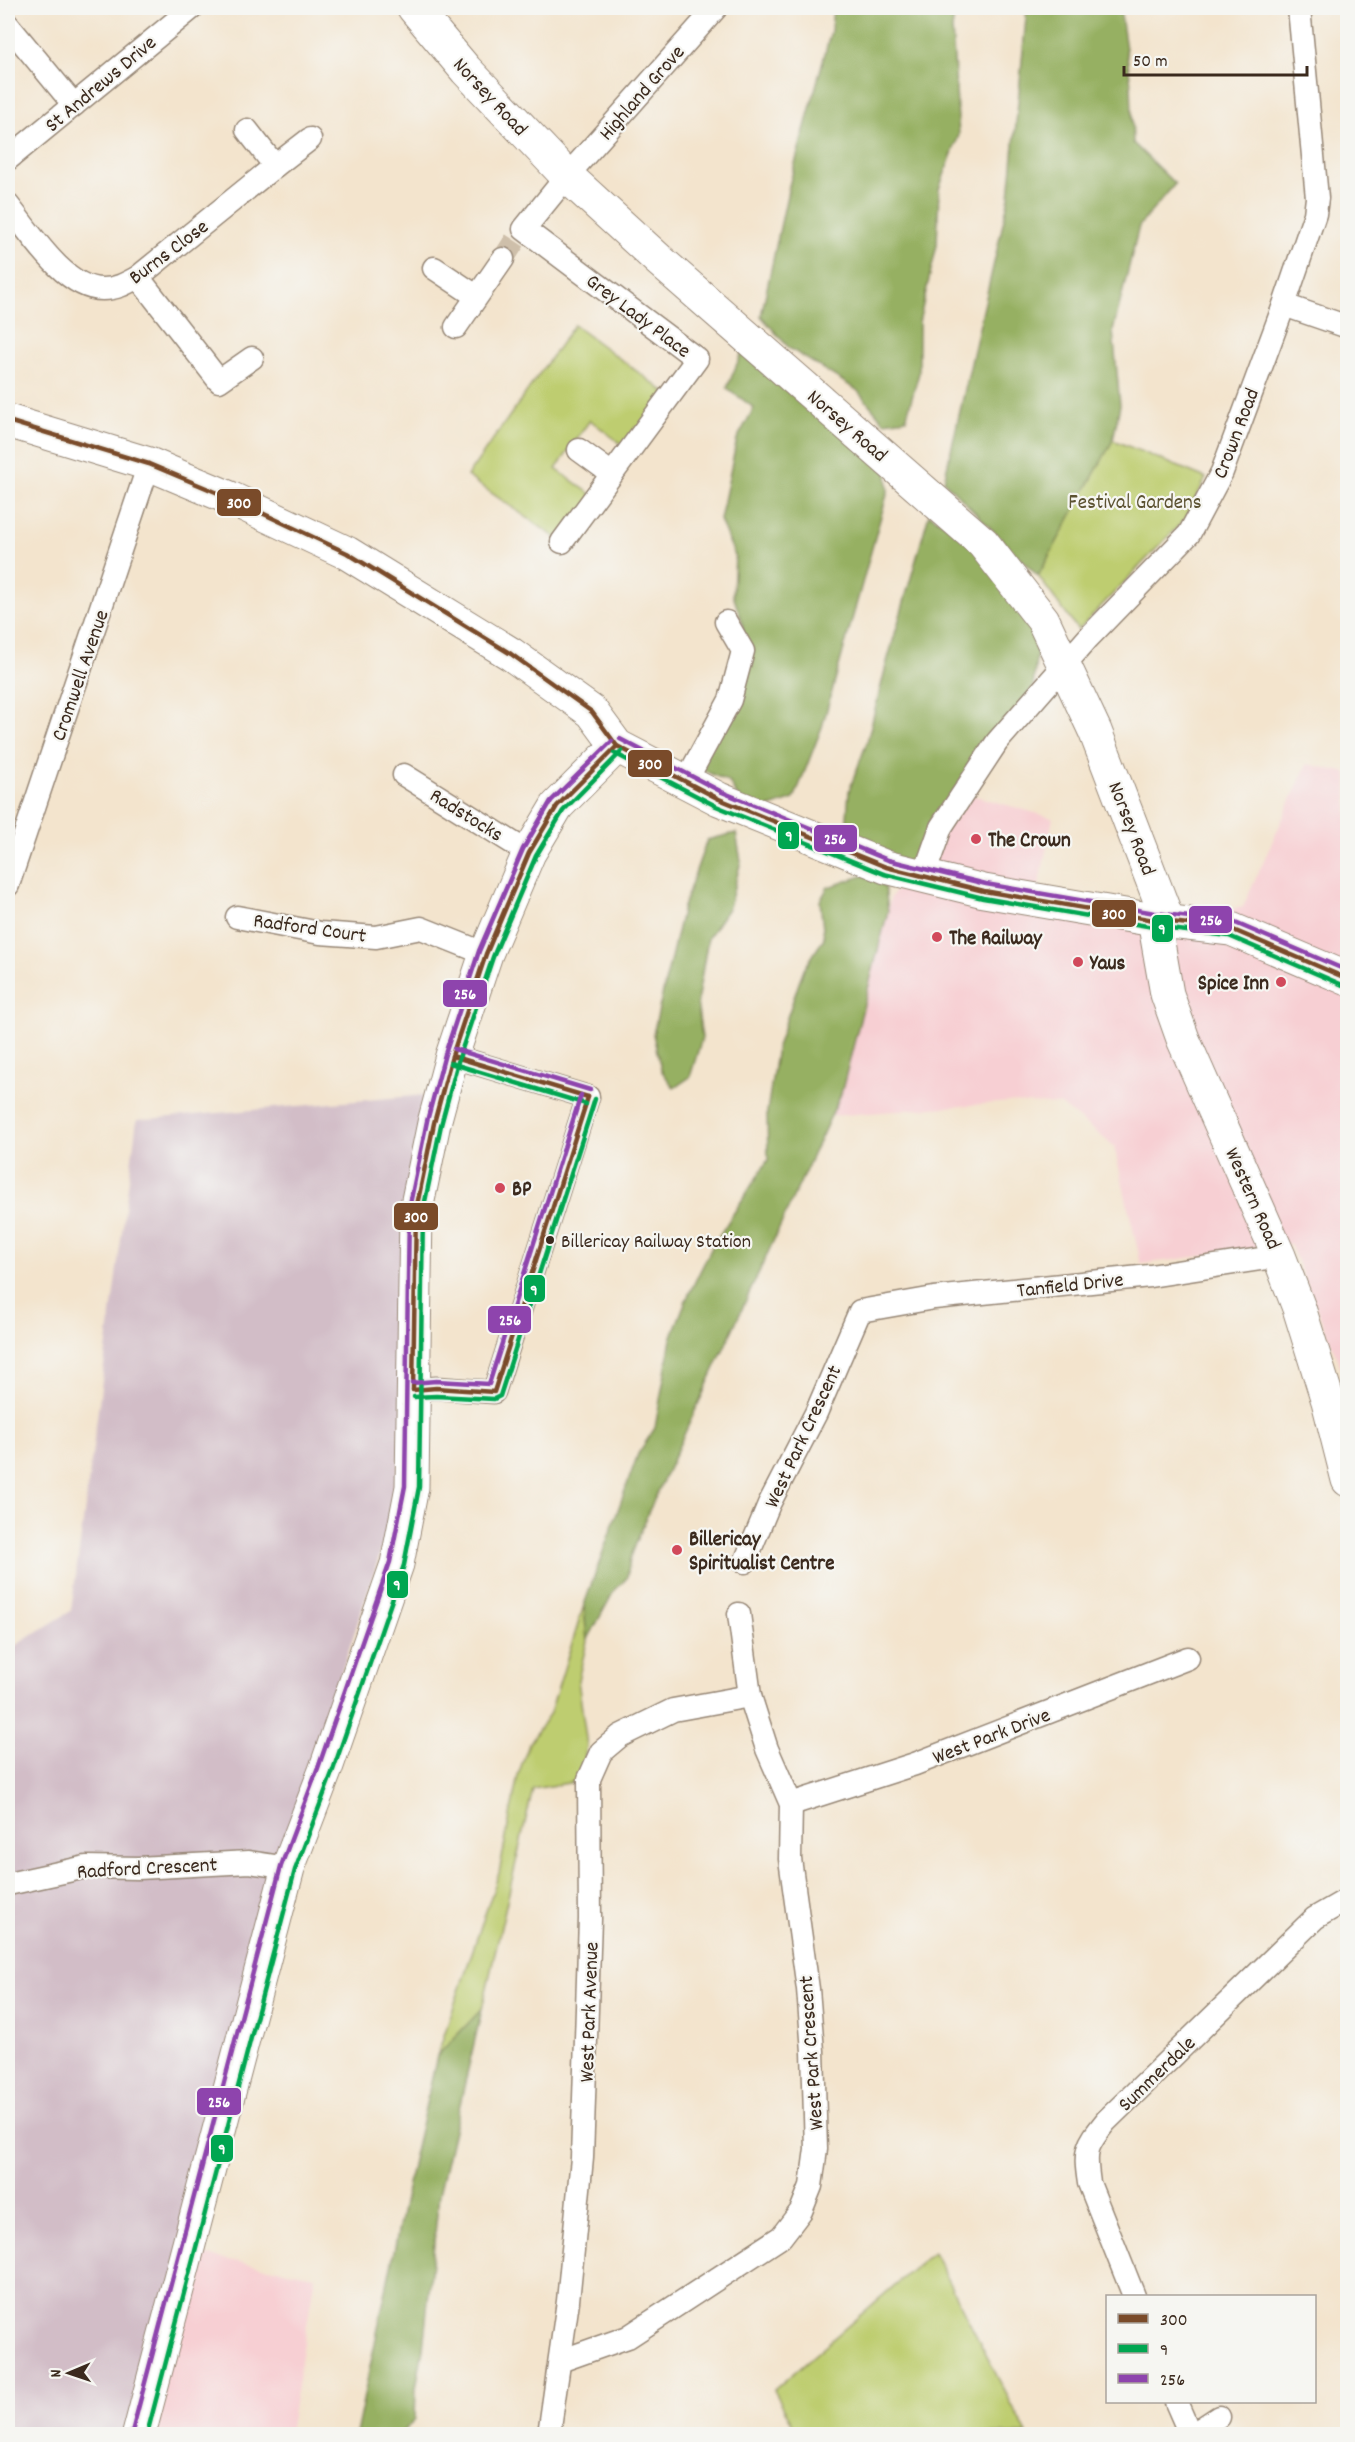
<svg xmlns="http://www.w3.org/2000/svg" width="1355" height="2442" font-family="Dekko,sans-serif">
  <rect width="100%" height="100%" fill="#f6f6f2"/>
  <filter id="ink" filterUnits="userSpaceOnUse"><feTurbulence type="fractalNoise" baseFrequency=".0167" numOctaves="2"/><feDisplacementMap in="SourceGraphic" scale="12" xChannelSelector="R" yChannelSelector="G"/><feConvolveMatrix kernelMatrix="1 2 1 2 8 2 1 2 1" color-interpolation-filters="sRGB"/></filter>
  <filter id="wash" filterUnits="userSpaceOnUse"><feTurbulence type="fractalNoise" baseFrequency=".008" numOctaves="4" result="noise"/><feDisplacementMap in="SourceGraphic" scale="24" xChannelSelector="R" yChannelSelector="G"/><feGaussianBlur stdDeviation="1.35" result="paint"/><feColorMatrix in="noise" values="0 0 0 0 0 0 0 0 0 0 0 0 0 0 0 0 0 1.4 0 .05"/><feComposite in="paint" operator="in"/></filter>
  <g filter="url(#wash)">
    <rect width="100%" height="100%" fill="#f3e4cd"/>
    <g fill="#f7cfd3">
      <path d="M 1307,764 L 1347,773 L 1347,1382 L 1290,1244 L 1141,1264 L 1114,1146 L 1061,1105 L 1010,1102 L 831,1116 L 891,897 L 968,794 L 1053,818 L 1033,914 L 1168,921 L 1243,907 Z"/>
      <path d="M 186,2252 L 315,2276 L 289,2434 L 139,2434 Z"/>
    </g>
    <path fill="#d2bdc7" d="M 425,1095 L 412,1381 L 388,1529 L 288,1837 L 139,2434 L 8,2434 L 8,1650 L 71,1611 L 137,1120 Z"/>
    <g fill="#becd6f" stroke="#7c7c46" stroke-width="1.5">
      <path d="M 574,325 L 669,395 L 629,450 L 590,420 L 556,469 L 595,497 L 562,542 L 467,476 Z"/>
      <path d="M 1113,440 L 1206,478 L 1186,518 L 1078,630 L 1038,576 Z"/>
      <path d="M 584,1605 L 587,1641 L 578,1680 L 587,1746 L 580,1781 L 533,1789 L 482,2009 L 437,2056 L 499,1873 L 518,1775 L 529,1744 L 550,1713 Z"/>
      <path d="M 933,2252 L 1027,2434 L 798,2434 L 774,2390 Z"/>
    </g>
    <g fill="#96b062" stroke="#686d40" stroke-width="1.5">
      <path d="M 833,8 L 955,8 L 952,29 L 959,135 L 939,189 L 937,245 L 919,322 L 919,373 L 906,419 L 884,422 L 857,390 L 789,348 L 761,316 L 789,186 L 831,31 Z"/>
      <path d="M 1027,8 L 1120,8 L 1131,84 L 1133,143 L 1175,184 L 1139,226 L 1113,331 L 1120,405 L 1113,440 L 1038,576 L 944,481 L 1009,197 Z"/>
      <path d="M 742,352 L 887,473 L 888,491 L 822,727 L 794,799 L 765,809 L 742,804 L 729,782 L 694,766 L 730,700 L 743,625 L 733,595 L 735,556 L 720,520 L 737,439 L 754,408 L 727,388 Z"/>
      <path d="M 929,514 L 992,554 L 1040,624 L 1033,687 L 913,868 L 871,849 L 846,831 L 849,791 L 867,742 L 887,662 Z"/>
      <path d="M 736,833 L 741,861 L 729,907 L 708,938 L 697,1002 L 702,1038 L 690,1077 L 674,1088 L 661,1070 L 653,1034 L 683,907 L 707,840 Z"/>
      <path d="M 865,875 L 885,887 L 888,911 L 841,1094 L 648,1513 L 630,1559 L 627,1578 L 614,1591 L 587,1641 L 584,1605 L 638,1454 L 655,1428 L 671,1339 L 686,1300 L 713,1245 L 768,1160 L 767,1112 L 777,1047 L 803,971 L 824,938 L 820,901 L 828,887 Z"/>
      <path d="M 482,2009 L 439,2195 L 423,2349 L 416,2388 L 415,2419 L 400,2434 L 356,2434 L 413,2160 L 437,2056 Z"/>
    </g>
  </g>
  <g filter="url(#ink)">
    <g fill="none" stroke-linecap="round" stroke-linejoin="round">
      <path stroke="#cebfaa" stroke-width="22" stroke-dasharray="22 11" stroke-linecap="butt" d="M 503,259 L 516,239"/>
      <defs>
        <g id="street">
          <path d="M 8,25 L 74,105"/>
          <path d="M 8,159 L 192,8"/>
          <path d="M 275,166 L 310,139"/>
          <path d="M 8,205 C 29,231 65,290 103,289 C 117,289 127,283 138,277 L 275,166 L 247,130"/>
          <path d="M 434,268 L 476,296"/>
          <path d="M 138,277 L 219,381 L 252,358"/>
          <path d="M 1284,305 L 1348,327"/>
          <path d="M 456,327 L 503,259"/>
          <path d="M 579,450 L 612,474"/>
          <path d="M 562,542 L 697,359 L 524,229 L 567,176 L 716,8"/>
          <path d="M 404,775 L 529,853"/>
          <path d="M 686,781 L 730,700 L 743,651 L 726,622"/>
          <path d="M 923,878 L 941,827 L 997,742 L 1088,638 L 1189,534 L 1222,472 L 1284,305 L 1315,214 L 1317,198 L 1299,8"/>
          <path d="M 8,885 L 149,464"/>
          <path d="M 237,917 L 320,933 L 376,937 L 421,928 L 486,954"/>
          <path d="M 413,1390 L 436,1388 L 494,1392 L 588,1097 L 452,1056"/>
          <path d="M 745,1562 L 769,1504 L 816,1413 L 860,1311 L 934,1298 L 1150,1276 L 1279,1256"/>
          <path d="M 791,1804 L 915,1764 L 1188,1658"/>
          <path d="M 8,1884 L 86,1867 L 138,1868 L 249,1862 L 288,1868"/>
          <path d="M 1134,2296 L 1089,2183 C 1084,2150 1086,2146 1106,2121 L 1315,1918 L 1348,1899"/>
          <path d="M 560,2361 L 628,2337 L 781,2237 L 801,2211 L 811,2186 L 816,2149 L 813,2051 L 808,1989 L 790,1859 L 791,1804 L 767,1749 L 750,1696 L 739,1614"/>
          <path d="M 1176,2402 L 1190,2434"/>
          <path d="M 549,2434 L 568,2301 L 582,2158 L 590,1919 L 589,1779 L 601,1752 L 620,1736 L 673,1710 L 750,1696"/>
          <path d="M 1193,2434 L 1219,2417"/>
        </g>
        <g id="secondary">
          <path d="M 414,8 L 466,70 L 567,176 L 660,261 L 983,543 L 1043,620 L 1095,731 L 1168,921"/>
          <path d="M 8,421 L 149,464 L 230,498 L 347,553 L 511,654 L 592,712 L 617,746 L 719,799 L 886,867 L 984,891 L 1154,920 L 1231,929 L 1348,979"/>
          <path d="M 1154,920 L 1167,994 L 1183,1039 L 1279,1256 L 1299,1308 L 1328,1401 L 1348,1480"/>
          <path d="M 139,2434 L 288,1868 L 325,1771 L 397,1564 L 412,1487 L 416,1210 L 434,1123 L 452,1056 L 486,954 L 529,853 L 557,806 L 617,746"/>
        </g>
      </defs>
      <use href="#street" stroke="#978776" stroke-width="25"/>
      <use href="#secondary" stroke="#978776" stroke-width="35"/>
      <use href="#street" stroke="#fff" stroke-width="22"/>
      <use href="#secondary" stroke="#fff" stroke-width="33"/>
      <defs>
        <g id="bus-1">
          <path d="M 8,421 L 149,464 L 230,498 L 347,553 L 511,654 L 592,712 L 617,746 L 719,799 L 886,867 L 984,891 L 1154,920 L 1231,929 L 1348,979"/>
          <path d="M 452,1056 L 588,1097"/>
          <path d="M 413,1390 L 416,1210 L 434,1123 L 452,1056 L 486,954 L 529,853 L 557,806 L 617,746"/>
          <path d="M 413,1390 L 436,1388 L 494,1392 L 588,1097"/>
        </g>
        <g id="bus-2">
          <path d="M 614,753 L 716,806 L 884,874 L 983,898 L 1153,927 L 1229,936 L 1345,986"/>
          <path d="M 450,1063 L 586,1104"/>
          <path d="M 414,1397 L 436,1396 L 494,1399 L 500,1396 L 595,1099"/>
          <path d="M 147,2434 L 295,1870 L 332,1773 L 404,1565 L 419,1487 L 423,1211 L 441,1125 L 459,1058 L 493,957 L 536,856 L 563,811 L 622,751"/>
        </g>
        <g id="bus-3">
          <path d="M 620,739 L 722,792 L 888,860 L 986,884 L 1155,913 L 1233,922 L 1348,971"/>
          <path d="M 454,1049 L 590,1090"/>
          <path d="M 412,1383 L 436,1381 L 489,1384 L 581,1095"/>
          <path d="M 132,2432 L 281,1866 L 318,1768 L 390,1562 L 405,1486 L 409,1209 L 427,1121 L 445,1054 L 479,951 L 523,849 L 551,801 L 612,741"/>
        </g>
      </defs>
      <use href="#bus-1" stroke="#f6f6f2" stroke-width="9"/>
      <use href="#bus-2" stroke="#f6f6f2" stroke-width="9"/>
      <use href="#bus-3" stroke="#f6f6f2" stroke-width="9"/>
      <use href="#bus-1" stroke="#7a4b2a" stroke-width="4.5"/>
      <use href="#bus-2" stroke="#00a651" stroke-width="4.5"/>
      <use href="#bus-3" stroke="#8e44ad" stroke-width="4.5"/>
    </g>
  </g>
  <g fill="#d1495b" stroke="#f6f6f2" stroke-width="2">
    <circle cx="976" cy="839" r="6"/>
    <circle cx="937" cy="937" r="6"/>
    <circle cx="1078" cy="962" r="6"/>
    <circle cx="1281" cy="982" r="6"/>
    <circle cx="500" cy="1188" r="6"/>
    <circle cx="677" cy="1550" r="6"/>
  </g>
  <circle fill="#3b2a1e" stroke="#f6f6f2" stroke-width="2" cx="550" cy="1240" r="5"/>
  <g text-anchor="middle" stroke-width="4.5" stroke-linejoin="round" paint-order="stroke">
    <g font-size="20" fill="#3b2a1e" stroke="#f6f6f2" text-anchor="start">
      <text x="561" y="1247">Billericay Railway Station</text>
    </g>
    <g font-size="21" fill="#3b2a1e" stroke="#f6f6f2">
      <text transform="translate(100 83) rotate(-40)" y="7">St Andrews Drive</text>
      <text transform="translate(641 92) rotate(-49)" y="7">Highland Grove</text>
      <text transform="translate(491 96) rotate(47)" y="7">Norsey Road</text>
      <text transform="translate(168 251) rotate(-37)" y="7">Burns Close</text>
      <text transform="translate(639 315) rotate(37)" y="7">Grey Lady Place</text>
      <text transform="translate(848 425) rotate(41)" y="7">Norsey Road</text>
      <text transform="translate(1235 433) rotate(-69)" y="7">Crown Road</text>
      <text transform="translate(79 675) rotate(-71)" y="7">Cromwell Avenue</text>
      <text transform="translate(467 814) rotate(32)" y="7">Radstocks</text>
      <text transform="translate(1133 828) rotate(69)" y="7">Norsey Road</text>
      <text transform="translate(310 927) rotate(8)" y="7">Radford Court</text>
      <text transform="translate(1254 1198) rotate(66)" y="7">Western Road</text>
      <text transform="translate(1070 1284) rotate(-6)" y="7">Tanfield Drive</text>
      <text transform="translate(802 1436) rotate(-65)" y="7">West Park Crescent</text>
      <text transform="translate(991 1735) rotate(-21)" y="7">West Park Drive</text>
      <text transform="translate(147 1867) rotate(-3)" y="7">Radford Crescent</text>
      <text transform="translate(588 2012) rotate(-88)" y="7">West Park Avenue</text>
      <text transform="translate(810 2053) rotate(-94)" y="7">West Park Crescent</text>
      <text transform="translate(1156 2073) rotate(-44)" y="7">Summerdale</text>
    </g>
    <g font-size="21" fill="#5c5332" stroke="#f6f6f2">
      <text x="1135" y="508">Festival Gardens</text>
    </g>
    <g font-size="21" font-weight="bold" fill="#3b2a1e" stroke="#f6f6f2" text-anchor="start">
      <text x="988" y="846">The Crown</text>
      <text x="949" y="944">The Railway</text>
      <text x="1090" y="969">Yaus</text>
      <text x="1269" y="989" text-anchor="end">Spice Inn</text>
      <text x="512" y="1195">BP</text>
      <text x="689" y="1545">Billericay<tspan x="689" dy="24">Spiritualist Centre</tspan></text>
    </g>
  </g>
  <g stroke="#f6f6f2" stroke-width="2">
    <rect x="216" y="488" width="46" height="29" rx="6" fill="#7a4b2a"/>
    <rect x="627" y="749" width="46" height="29" rx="6" fill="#7a4b2a"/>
    <rect x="777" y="821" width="23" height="29" rx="6" fill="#00a651"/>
    <rect x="813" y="824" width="45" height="29" rx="6" fill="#8e44ad"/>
    <rect x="1091" y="899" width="46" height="29" rx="6" fill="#7a4b2a"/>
    <rect x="1188" y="905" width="45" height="29" rx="6" fill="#8e44ad"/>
    <rect x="1151" y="914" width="23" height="29" rx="6" fill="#00a651"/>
    <rect x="442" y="979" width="46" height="29" rx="6" fill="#8e44ad"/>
    <rect x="393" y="1202" width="46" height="29" rx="6" fill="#7a4b2a"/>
    <rect x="523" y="1274" width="23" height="29" rx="6" fill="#00a651"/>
    <rect x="487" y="1305" width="45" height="29" rx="6" fill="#8e44ad"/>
    <rect x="386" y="1570" width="23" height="29" rx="6" fill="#00a651"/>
    <rect x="196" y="2087" width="46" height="29" rx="6" fill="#8e44ad"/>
    <rect x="210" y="2134" width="24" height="29" rx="6" fill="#00a651"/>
  </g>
  <g font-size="16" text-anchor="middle" font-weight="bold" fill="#fff">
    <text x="239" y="508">300</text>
    <text x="650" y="769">300</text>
    <text x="789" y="841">9</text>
    <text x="835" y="844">256</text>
    <text x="1114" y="919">300</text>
    <text x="1211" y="925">256</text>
    <text x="1162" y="934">9</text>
    <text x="465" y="999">256</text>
    <text x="416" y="1222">300</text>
    <text x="534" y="1295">9</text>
    <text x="510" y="1325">256</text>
    <text x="397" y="1590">9</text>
    <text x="219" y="2107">256</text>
    <text x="222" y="2154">9</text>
  </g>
  <rect width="1355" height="2442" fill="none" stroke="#f6f6f2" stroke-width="30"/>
  <rect x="1106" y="2295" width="210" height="108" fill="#f6f6f2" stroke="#aba49d" stroke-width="1.5"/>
  <rect x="1118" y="2314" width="30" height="9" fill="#7a4b2a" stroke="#aba49d" stroke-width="1.5"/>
  <text x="1160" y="2325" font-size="18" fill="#3b2a1e">300</text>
  <rect x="1118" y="2344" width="30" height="9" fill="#00a651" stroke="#aba49d" stroke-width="1.5"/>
  <text x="1160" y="2355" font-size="18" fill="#3b2a1e">9</text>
  <rect x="1118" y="2374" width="30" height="9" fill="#8e44ad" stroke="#aba49d" stroke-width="1.5"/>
  <text x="1160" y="2385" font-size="18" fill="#3b2a1e">256</text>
  <g transform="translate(69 2373) rotate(268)" stroke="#f6f6f2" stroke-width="4.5" paint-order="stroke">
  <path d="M0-4.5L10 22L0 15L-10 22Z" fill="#3b2a1e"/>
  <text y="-9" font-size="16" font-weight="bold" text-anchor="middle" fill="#3b2a1e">N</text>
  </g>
  <path d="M1124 66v9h183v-9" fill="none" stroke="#3b2a1e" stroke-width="3"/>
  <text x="1133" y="66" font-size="18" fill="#3b2a1e" stroke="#f6f6f2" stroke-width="4.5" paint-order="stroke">50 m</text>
</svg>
